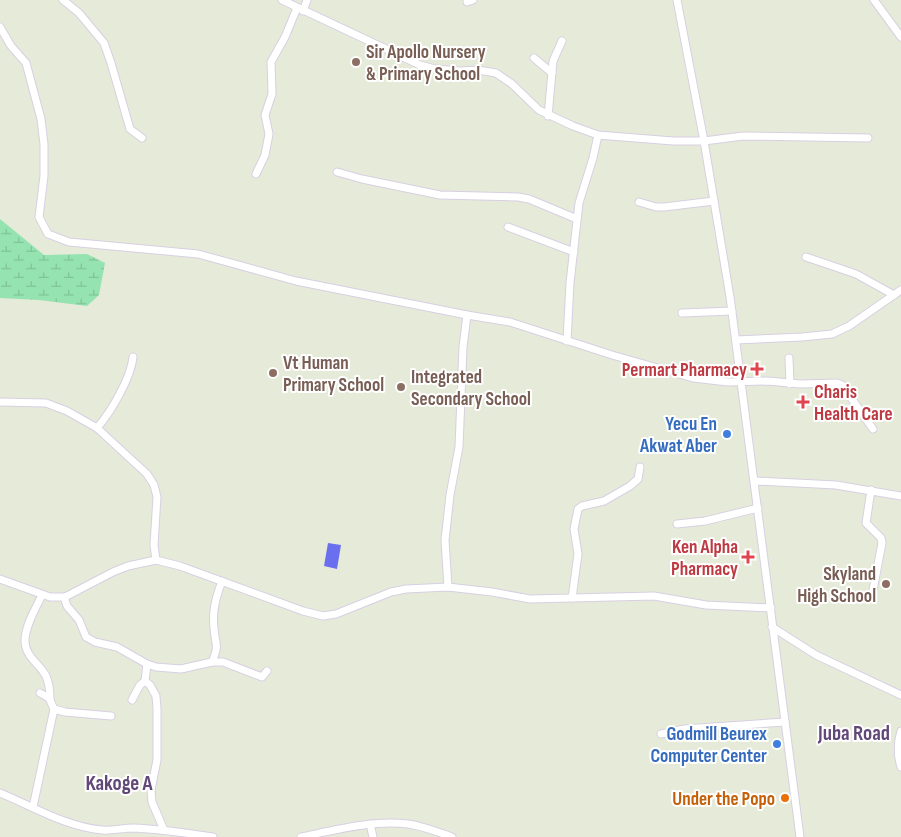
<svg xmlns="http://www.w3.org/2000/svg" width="901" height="837" font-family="'Sofia Sans Condensed',sans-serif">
  <defs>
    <pattern id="wetland-marsh" width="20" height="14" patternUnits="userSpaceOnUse" patternTransform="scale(1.25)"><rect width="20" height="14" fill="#94e3b0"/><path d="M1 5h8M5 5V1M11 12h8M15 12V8" fill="none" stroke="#80c397"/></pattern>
  </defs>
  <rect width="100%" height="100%" fill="#e6ebd9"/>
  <path fill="url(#wetland-marsh)" d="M 0,219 L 44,255 L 87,254 L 105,263 L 99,295 L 87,306 L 39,300 L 0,298 Z"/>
  <path fill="#6a6fef" d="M 328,543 L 341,545 L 337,569 L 324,566 Z"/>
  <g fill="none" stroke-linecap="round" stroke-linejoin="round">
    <defs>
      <g id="minor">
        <path d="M 63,0 L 79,13 L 104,43 L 111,63 L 130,129 L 142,138"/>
        <path d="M 282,0 L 420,65 L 435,69 L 461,71 L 478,70 L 496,73 L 512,84 L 539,110 L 573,126 L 598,135 L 673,141 L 704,141 L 743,136 L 868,138"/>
        <path d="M 677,0 L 704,141 L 730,297 L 800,837"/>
        <path d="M 874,0 L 901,37"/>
        <path d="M 467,2 L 473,0"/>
        <path d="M 303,11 L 307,0"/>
        <path d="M 0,27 L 11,46 L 26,63 L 41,119 L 44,144 L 44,176 L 39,217 L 48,234 L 69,242 L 198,254 L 296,281 L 467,315 L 510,322 L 612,355 L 693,378 L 728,382 L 768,381 L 800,384 L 837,383 L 842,385 L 873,429"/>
        <path d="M 534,58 L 552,73"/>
        <path d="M 548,116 L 553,61 L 562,41"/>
        <path d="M 337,172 L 362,179 L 440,195 L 518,197 L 529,199 L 577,219"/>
        <path d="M 256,174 L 265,155 L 269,134 L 265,115 L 272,94 L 271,62 L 285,37 L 297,8"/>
        <path d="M 639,202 L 656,207 L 664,207 L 714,201"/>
        <path d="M 508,227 L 574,252"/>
        <path d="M 806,257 L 856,274 L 894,295"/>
        <path d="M 682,313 L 732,311"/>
        <path d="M 736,340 L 802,337 L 832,334 L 849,326 L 901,290"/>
        <path d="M 567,341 L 570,283 L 579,203 L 593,158 L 598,135"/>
        <path d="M 789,358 L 790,384"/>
        <path d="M 0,402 L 46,403 L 67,411 L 97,428 L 147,474 L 154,485 L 157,497 L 154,545 L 156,560"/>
        <path d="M 97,428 C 111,412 131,378 133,357"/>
        <path d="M 755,481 L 836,485 L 901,496"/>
        <path d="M 871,490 L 866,523 L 881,538 L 882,543 L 873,590"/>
        <path d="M 677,524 L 705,521 L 758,508"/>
        <path d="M 0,579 L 50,597 L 65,597 L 113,572 L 128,566 L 156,560 L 180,566 L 303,611 L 323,616 L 336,614 L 391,592 L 406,589 L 448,587 L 492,592 L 530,599 L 654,596 L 706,605 L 771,608"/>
        <path d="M 448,587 L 445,540 L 450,495 L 459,447 L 463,347 L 467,315"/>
        <path d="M 42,595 C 36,608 26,624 25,639 C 24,656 39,663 46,676 C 49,683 50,692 50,699"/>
        <path d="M 64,597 L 67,606 L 79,620 L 86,637 L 95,642 L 117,647 L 147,664 L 156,667 L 181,669 L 212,662 C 220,643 215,646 214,628 C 212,611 216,597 222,581"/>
        <path d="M 572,598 L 578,554 L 574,529 L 578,509 L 582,506 L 604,501 L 630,486 L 638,479 L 640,467"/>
        <path d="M 772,627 L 816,655 L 901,695"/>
        <path d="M 212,662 L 223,662 L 262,677 L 267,671"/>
        <path d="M 145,681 L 150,685 L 156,696 L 157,709 L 157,760 L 151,790 L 152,802 L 164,830"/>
        <path d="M 132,700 L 140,685 L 145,681 L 147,664"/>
        <path d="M 54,709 L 65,712 L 111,716"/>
        <path d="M 901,731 C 897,744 897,754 901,767"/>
        <path d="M 661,734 L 684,729 L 785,722"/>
        <path d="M 0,793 C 32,806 66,827 102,830 C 112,831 122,828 133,828 C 160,829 187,833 213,837"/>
        <path d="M 33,807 L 54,709 L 49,698 L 40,693"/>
        <path d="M 370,824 L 373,837"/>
        <path d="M 301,837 C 335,830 372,820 408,824 C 423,826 438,832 452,837"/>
      </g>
    </defs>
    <use href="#minor" stroke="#d8cfe2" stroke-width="9"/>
    <use href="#minor" stroke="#fff" stroke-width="7"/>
  </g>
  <g fill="#8d6e63" stroke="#fff" stroke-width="2">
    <circle cx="356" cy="62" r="5"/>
    <circle cx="273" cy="373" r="5"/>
    <circle cx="401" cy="387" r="5"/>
    <circle cx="886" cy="584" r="5"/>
  </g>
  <g fill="#e0444e" stroke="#fff" stroke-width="2">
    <path d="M754.5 361.5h5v5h5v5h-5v5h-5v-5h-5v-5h5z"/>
    <path d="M800.5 394.5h5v5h5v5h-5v5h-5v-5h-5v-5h5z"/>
    <path d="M745.5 549.5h5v5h5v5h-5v5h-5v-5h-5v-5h5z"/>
  </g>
  <g fill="#3f7fe0" stroke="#fff" stroke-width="2">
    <circle cx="727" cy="434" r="5"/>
    <circle cx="777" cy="744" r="5"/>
  </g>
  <circle fill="#e8710a" stroke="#fff" stroke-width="2" cx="785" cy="798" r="5"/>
  <g text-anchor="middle" stroke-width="4" stroke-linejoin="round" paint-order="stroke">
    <g font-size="19" font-weight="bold" fill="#785e54" stroke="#fff" text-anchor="start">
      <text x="366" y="58">Sir Apollo Nursery<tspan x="366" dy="22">&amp; Primary School</tspan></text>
      <text x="283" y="369">Vt Human<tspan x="283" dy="22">Primary School</tspan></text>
      <text x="411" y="383">Integrated<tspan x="411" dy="22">Secondary School</tspan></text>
      <text x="876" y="580" text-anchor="end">Skyland<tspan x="876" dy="22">High School</tspan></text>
    </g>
    <g font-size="19" font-weight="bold" fill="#be3a42" stroke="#fff" text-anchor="end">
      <text x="747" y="376">Permart Pharmacy</text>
      <text x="814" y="398" text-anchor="start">Charis<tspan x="814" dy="22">Health Care</tspan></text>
      <text x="738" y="553">Ken Alpha<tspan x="738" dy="22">Pharmacy</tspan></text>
    </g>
    <g font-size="19" font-weight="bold" fill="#366cbe" stroke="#fff" text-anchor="end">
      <text x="717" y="430">Yecu En<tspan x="717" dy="22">Akwat Aber</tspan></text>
      <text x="767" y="740">Godmill Beurex<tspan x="767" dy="22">Computer Center</tspan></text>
    </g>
    <g font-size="19" font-weight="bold" fill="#c56008" stroke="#fff" text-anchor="end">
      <text x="775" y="805">Under the Popo</text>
    </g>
    <g font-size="21" font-weight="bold" fill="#614879" stroke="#fff">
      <text x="854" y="740">Juba Road</text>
      <text x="119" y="790">Kakoge A</text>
    </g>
  </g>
</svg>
